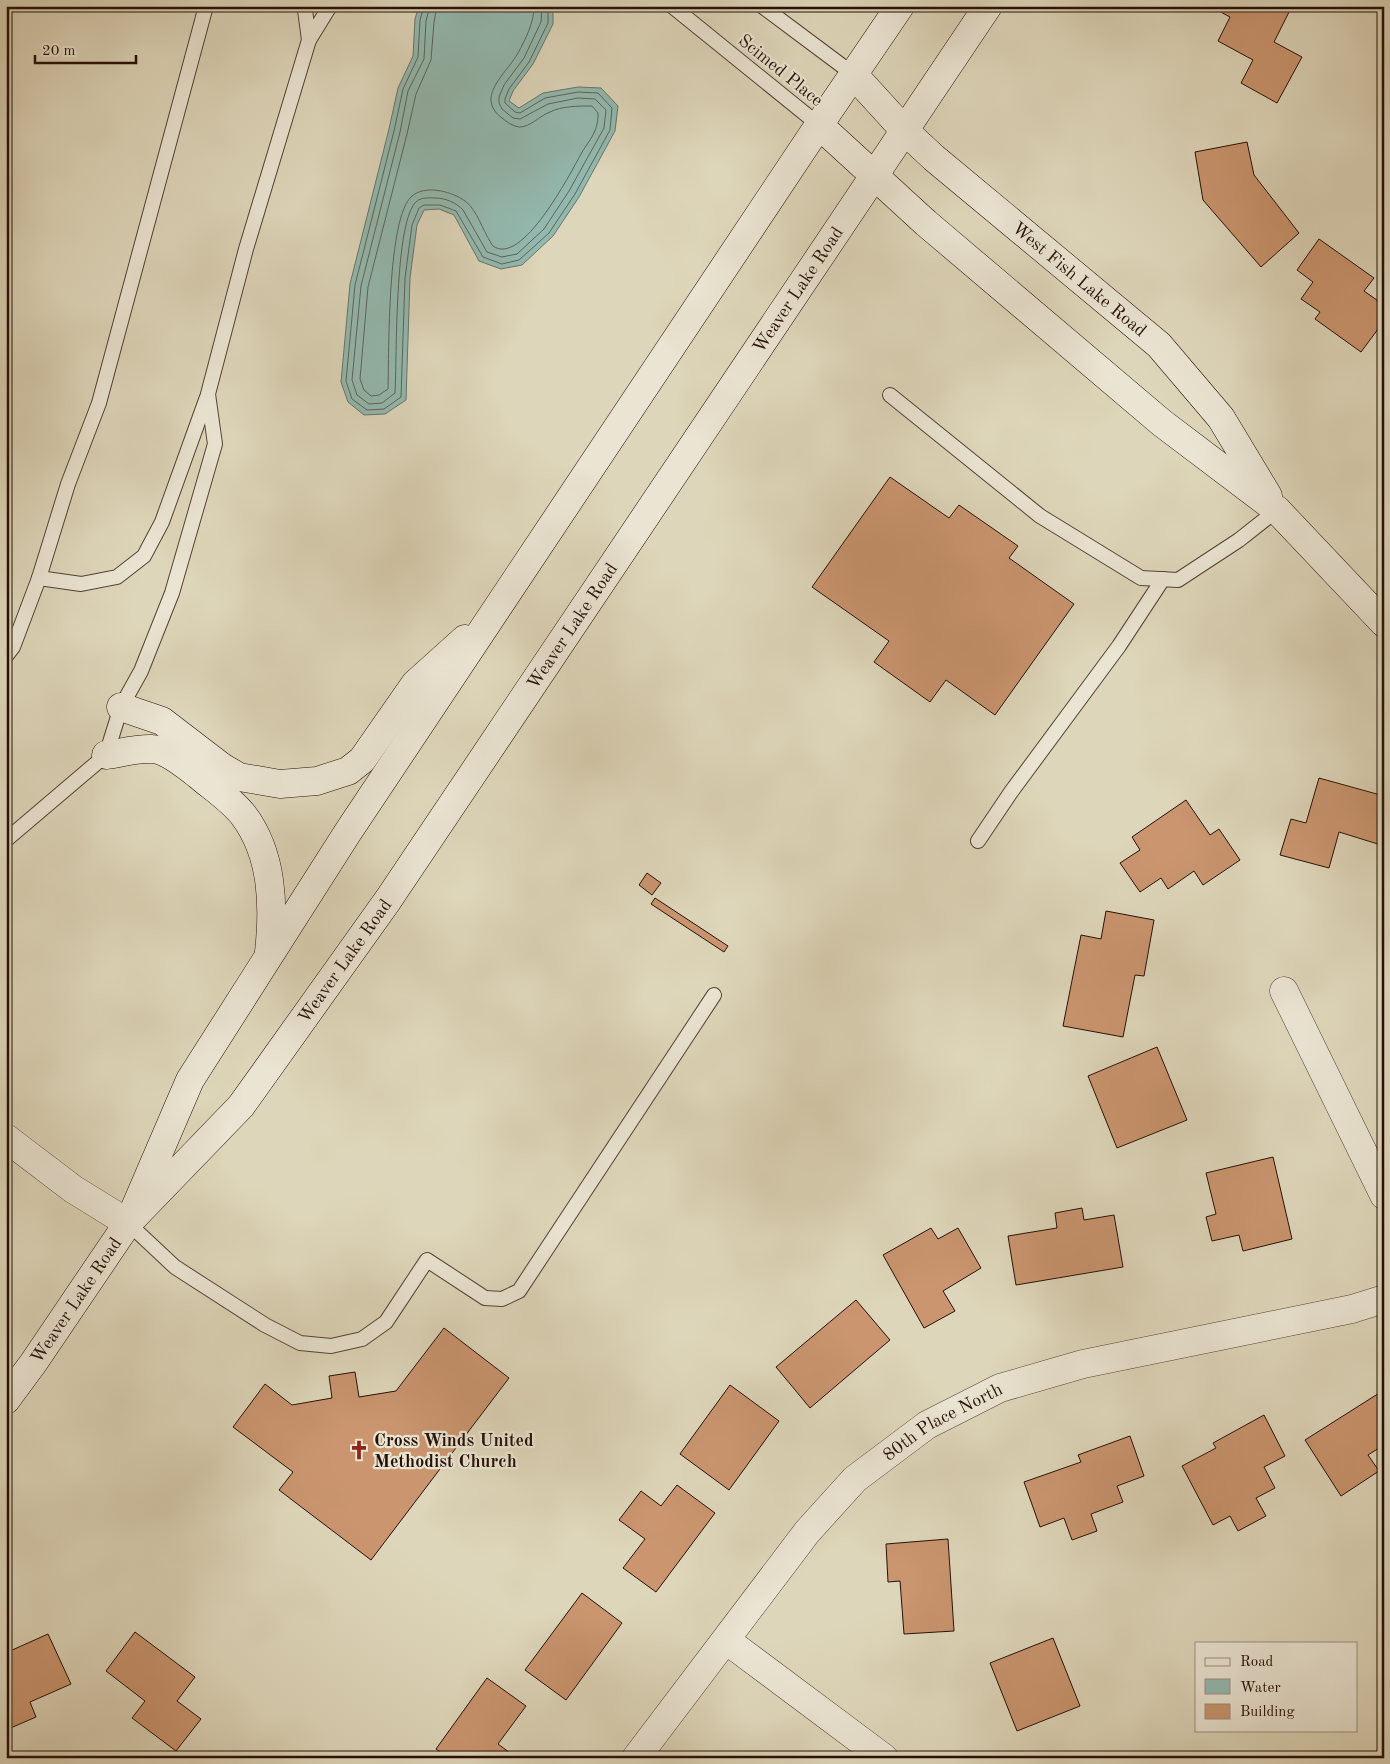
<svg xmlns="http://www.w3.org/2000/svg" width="1390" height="1764" font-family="'Old Standard TT',serif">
  <rect width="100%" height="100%" fill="#ded6ba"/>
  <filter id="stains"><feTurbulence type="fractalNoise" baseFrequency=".004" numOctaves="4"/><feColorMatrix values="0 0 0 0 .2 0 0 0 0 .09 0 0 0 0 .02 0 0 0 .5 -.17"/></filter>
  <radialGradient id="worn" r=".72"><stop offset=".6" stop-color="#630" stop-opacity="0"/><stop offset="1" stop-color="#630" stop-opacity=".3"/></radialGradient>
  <path fill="#93b9af" stroke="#67756c" d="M 419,6 L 553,6 L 553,24 L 533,64 L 513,91 L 509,101 L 519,108 L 543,93 L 578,87 L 601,88 L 618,106 L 615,131 L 579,197 L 553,236 L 522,265 L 501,269 L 479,261 L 454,215 L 439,209 L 424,210 L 417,225 L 410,278 L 406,400 L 385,414 L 364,415 L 348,402 L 341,382 L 350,284 L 389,129 L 398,88 L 413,56 L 415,19 Z"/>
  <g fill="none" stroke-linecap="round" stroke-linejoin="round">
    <g stroke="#5c645b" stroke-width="1">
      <path d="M 424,6 L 420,20 L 418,57 L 403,89 L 394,131 L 355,285 L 346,381 L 352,399 L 367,410 L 384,409 L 401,397 L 405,278 L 412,225 L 419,208 L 424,205 L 440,205 L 456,211 L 483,257 L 502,264 L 519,260 L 549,233 L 575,194 L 610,130 L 612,108 L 598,93 L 578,92 L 545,98 L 520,113 L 515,112 L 505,103 L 505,99 L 509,89 L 529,62 L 548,23 L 548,6"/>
      <path d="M 430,6 L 426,21 L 424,59 L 408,91 L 400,132 L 361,286 L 352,380 L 357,395 L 369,404 L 382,403 L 395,393 C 397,360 394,219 417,201 C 422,197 430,198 436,198 C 445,198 457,203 463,210 L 487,252 L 502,257 L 517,254 L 544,229 L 569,191 L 604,128 L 606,110 L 595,99 L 578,98 L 548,104 L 520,119 L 513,118 L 502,109 L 499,103 L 499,97 L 504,85 L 524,58 L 541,22 L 542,6"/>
      <path d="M 437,6 L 434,22 L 431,60 L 416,94 L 407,134 L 368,287 L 360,379 L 364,390 L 371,396 L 379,395 L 388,389 C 389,353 387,217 412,196 C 425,185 449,191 462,199 C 474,205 481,225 487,236 C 489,239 491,244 493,246 C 522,267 570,174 581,154 C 586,145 595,135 597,124 C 598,121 598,117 598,113 L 592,106 C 578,106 562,106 550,112 C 539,116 531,127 519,127 C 512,126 507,122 502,118 C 474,97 507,73 518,53 C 526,38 534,23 534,6"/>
    </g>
  </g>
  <g fill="#ca956f" stroke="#251007">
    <path d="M 1219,6 L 1292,6 L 1274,42 L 1302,57 L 1277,103 L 1241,83 L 1253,60 L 1218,41 L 1230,17 L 1217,10 Z"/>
    <path d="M 1247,142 L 1254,175 L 1299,233 L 1261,267 L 1203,200 L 1195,152 Z"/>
    <path d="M 1319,239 L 1374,278 L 1364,291 L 1384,305 L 1384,321 L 1361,352 L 1315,319 L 1320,312 L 1301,299 L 1313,282 L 1297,270 Z"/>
    <path d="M 890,477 L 949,518 L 959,505 L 1018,546 L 1009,558 L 1074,604 L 995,715 L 946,680 L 930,702 L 874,662 L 889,641 L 812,587 Z"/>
    <path d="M 1319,778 L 1384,796 L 1384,836 L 1381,845 L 1339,832 L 1329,868 L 1280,855 L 1291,819 L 1306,823 Z"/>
    <path d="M 1186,800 L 1210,835 L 1219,829 L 1240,860 L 1203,885 L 1194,871 L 1168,889 L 1161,878 L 1140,892 L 1120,863 L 1140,850 L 1132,837 Z"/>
    <path d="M 647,873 L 661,883 L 652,895 L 639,885 Z"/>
    <path d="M 655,898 L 728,946 L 724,952 L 651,904 Z"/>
    <path d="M 1106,911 L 1154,920 L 1144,976 L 1135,975 L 1123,1037 L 1063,1026 L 1081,935 L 1101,939 Z"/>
    <path d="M 1157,1047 L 1187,1120 L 1117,1148 L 1088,1076 Z"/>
    <path d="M 1273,1157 L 1292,1239 L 1243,1251 L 1239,1235 L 1212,1241 L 1206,1217 L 1216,1214 L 1206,1173 Z"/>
    <path d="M 1082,1208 L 1084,1220 L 1114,1215 L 1123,1267 L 1016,1285 L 1008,1236 L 1057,1228 L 1055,1213 Z"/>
    <path d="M 931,1228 L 938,1239 L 958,1228 L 981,1268 L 943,1291 L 955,1311 L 924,1328 L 883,1255 Z"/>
    <path d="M 856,1300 L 890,1340 L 810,1408 L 776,1367 Z"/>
    <path d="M 444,1328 L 509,1378 L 371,1560 L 279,1490 L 293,1472 L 233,1427 L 265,1384 L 292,1405 L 332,1398 L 329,1376 L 355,1372 L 359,1397 L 396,1391 Z"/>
    <path d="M 730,1385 L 779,1421 L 729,1490 L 680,1454 Z"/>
    <path d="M 1384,1390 L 1384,1445 L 1368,1455 L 1379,1471 L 1341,1496 L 1305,1440 Z"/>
    <path d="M 1264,1415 L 1285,1456 L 1264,1467 L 1275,1488 L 1256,1498 L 1266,1516 L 1238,1531 L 1230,1516 L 1213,1525 L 1182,1466 L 1216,1448 L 1213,1443 Z"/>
    <path d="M 1130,1436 L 1144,1476 L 1117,1486 L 1123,1502 L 1091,1514 L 1097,1531 L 1072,1540 L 1064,1518 L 1040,1527 L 1024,1482 L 1081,1462 L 1078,1455 Z"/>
    <path d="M 677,1485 L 715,1513 L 656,1592 L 623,1568 L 645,1539 L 619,1520 L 641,1491 L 661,1506 Z"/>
    <path d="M 948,1539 L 954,1631 L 904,1634 L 900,1581 L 888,1582 L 886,1544 Z"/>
    <path d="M 582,1593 L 622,1623 L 566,1700 L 525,1670 Z"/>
    <path d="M 135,1632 L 195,1677 L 177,1701 L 201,1719 L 176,1751 L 132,1718 L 145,1701 L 106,1671 Z"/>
    <path d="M 48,1634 L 71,1684 L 30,1702 L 36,1717 L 6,1730 L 6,1643 L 10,1651 Z"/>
    <path d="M 1053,1638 L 1080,1706 L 1017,1731 L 990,1663 Z"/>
    <path d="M 487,1678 L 526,1706 L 498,1744 L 517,1758 L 448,1758 L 436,1749 Z"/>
  </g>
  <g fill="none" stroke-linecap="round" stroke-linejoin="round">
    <defs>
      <g id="lane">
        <path d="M 306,6 L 305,10 L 309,40 L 330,6"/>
        <path d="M 672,6 L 819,125"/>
        <path d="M 762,6 L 853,74"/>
        <path d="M 890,395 L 1040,516 L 1141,578 L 1178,580 L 1239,540 L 1277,510"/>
        <path d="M 39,578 L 81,584 L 117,577 L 144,556 L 162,522 L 207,397"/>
        <path d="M 6,656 L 13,647 L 39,578 L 68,484 L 99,403 L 206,6"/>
        <path d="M 6,840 L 106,755 L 121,707 L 141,671 L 172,593 L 215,444 L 208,394 L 246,249 L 309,40"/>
        <path d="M 978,841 L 1011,792 L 1119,646 L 1163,579"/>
        <path d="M 128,1223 L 175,1267 L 265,1325 L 300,1343 L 331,1346 L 362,1339 L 386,1322 L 427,1260 L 485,1298 L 502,1299 L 519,1291 L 714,995"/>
      </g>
      <g id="street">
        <path d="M 1284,991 L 1384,1195"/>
        <path d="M 6,1138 L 73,1189 L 128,1223"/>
        <path d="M 726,1640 L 884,1758"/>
        <path id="s1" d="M 636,1758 L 807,1532 L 855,1479 L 927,1425 L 1000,1388 L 1083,1364 L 1352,1309 L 1384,1299"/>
      </g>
      <g id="secondary">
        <path id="s2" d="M 853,74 L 905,131 L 934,158 L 1159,345 L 1221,418 L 1268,496"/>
        <path d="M 819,125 L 926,223 L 1162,423 L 1277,510 L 1384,623"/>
        <path d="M 121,707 L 162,721 L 222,767 L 239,777 L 280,784 L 317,781 L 348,771 L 362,760 L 415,684 L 465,639"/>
        <path d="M 106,755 C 121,753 137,748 152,749 C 165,749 188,767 198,775 C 213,788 232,800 244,816 C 273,855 274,906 269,952"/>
        <path d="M 135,1208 L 190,1080 L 348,832 L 819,125 L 900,6"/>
        <path id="s3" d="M 6,1400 L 34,1362 L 128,1223 L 241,1106 L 388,900 L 988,6"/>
      </g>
    </defs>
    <use href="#lane" stroke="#534234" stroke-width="16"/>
    <use href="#street" stroke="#534234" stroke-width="29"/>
    <use href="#secondary" stroke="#251007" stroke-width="29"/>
    <use href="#lane" stroke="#eae4d2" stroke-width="14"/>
    <use href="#street" stroke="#eae4d2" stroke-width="28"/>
    <use href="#secondary" stroke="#eae4d2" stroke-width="28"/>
  </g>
  <defs>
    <symbol id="church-bare" viewBox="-9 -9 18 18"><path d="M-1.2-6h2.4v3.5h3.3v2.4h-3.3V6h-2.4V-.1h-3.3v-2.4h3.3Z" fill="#8f2418" stroke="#eae4d2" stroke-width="2.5" paint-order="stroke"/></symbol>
  </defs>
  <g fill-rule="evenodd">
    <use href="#church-bare" x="345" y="1436" width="28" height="28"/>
  </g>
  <g text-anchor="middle" stroke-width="4.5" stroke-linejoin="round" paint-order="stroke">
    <g font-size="18" fill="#251007" stroke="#eae4d2">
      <text transform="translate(781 70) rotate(39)" y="6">Scimed Place</text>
      <text dy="6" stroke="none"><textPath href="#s2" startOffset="306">West Fish Lake Road</textPath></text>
      <text dy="6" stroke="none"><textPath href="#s3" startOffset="1366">Weaver Lake Road</textPath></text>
      <text dy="6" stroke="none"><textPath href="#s3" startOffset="961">Weaver Lake Road</textPath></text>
      <text dy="6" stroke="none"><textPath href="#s3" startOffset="556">Weaver Lake Road</textPath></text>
      <text dy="6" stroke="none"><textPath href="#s3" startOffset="122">Weaver Lake Road</textPath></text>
      <text dy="6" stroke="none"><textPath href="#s1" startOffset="460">80th Place North</textPath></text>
    </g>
    <g font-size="18" font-weight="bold" fill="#251007" stroke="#eae4d2" text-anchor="start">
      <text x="374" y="1446">Cross Winds United<tspan x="374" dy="21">Methodist Church</tspan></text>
    </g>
  </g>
  <rect width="1390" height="1764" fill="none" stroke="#ded6ba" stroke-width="25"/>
  <rect x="8" y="8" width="1375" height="1749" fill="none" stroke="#251007" stroke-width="2.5"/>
  <rect x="12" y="12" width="1365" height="1739" fill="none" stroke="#251007"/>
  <rect x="1195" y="1642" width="162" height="90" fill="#eae4d2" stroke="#9b8f81"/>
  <rect x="1205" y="1658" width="25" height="8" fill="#eae4d2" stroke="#9b8f81"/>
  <text x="1240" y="1666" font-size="15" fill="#251007">Road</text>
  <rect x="1205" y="1679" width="25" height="15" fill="#93b9af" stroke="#9b8f81"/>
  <text x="1240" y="1692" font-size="15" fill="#251007">Water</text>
  <rect x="1205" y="1704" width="25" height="15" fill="#ca956f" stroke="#9b8f81"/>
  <text x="1240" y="1716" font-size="15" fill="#251007">Building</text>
  <path d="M35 55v8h101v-8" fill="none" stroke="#251007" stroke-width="2.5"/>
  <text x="42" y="55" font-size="15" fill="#251007" stroke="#eae4d2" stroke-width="4" paint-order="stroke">20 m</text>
  <rect width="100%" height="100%" filter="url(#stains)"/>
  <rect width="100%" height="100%" fill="url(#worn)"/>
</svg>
